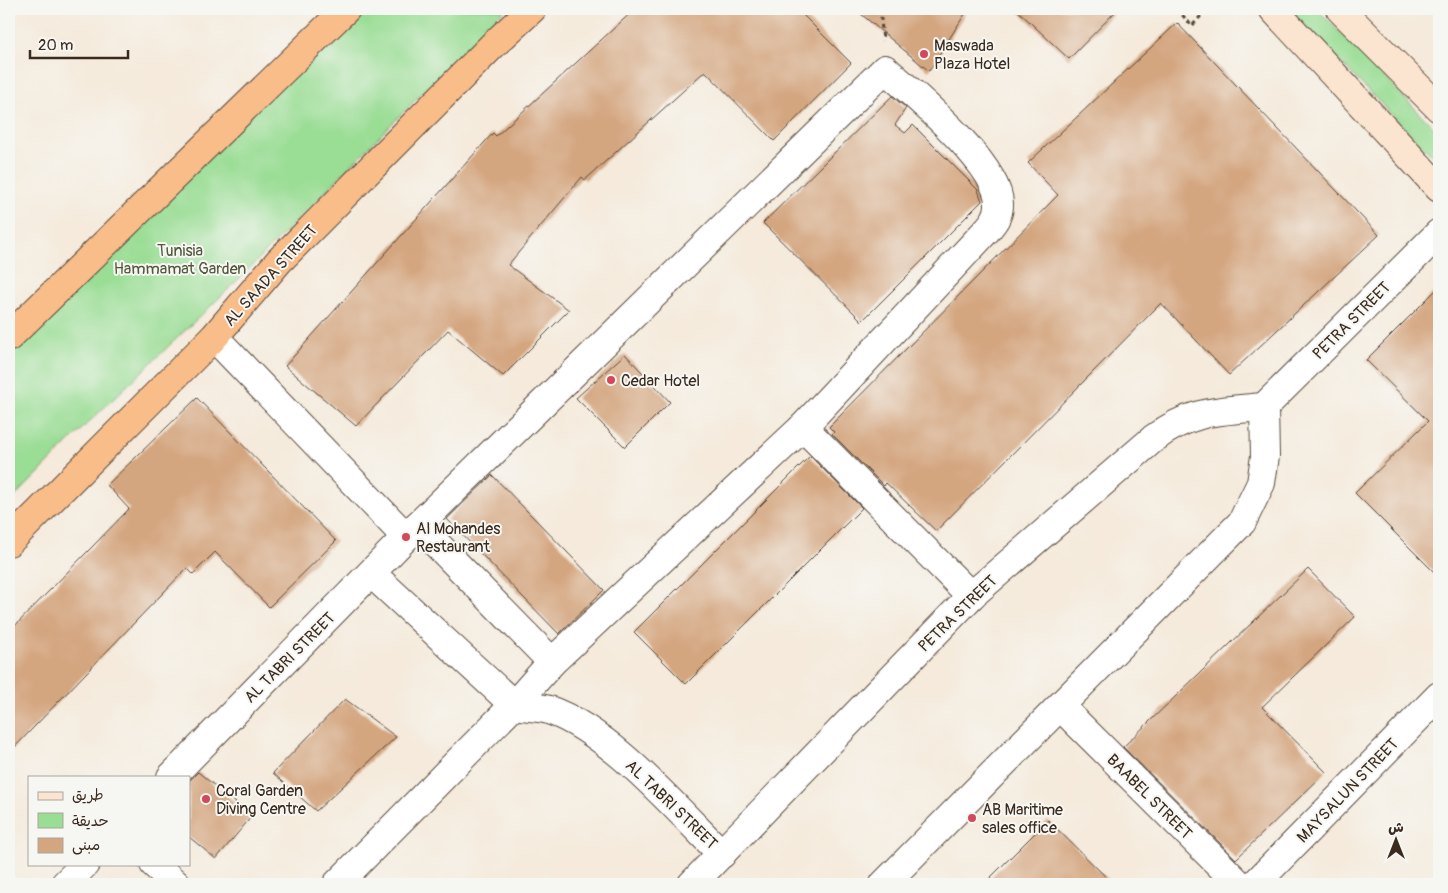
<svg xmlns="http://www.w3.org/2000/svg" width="1448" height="893" font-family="Pangolin,'Playpen Sans Arabic',sans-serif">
  <rect width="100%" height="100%" fill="#f6f6f2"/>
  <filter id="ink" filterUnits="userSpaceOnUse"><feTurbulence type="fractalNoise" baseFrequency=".02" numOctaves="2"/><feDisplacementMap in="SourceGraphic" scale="10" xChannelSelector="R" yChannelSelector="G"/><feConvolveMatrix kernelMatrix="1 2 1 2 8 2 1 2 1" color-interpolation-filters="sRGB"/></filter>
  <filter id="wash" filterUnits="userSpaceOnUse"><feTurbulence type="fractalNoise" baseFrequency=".0096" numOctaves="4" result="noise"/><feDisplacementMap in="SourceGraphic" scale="20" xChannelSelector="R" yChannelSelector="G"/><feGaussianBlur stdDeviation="1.12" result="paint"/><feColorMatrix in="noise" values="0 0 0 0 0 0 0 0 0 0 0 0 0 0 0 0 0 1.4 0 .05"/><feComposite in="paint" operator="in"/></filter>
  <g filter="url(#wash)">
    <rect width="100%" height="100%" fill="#f5eadb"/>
    <g fill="#9add94" stroke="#6a8459">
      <path d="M 359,9 L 505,9 L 239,279 L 87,424 L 9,503 L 9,349 Z"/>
      <path d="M 1288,9 L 1317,9 L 1439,133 L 1439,163 Z"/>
    </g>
    <g id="blocks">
      <g fill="#d4a680">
        <path d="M 635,9 L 797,9 L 851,63 L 774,141 L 705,71 L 585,180 L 582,177 L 508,265 L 569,310 L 503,376 L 448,330 L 356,426 L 285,366 L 493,133 L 496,136 Z"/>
        <path d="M 855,9 L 968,9 L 929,71 Z"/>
        <path d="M 1016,9 L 1118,9 L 1069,59 Z"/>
        <path d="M 1177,23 L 1379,235 L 1229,375 L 1161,303 L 936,531 L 886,483 L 884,486 L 832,434 L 834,432 L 829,427 L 1058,195 L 1028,163 Z"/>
        <path d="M 892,96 L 906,108 L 895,125 L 905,133 L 913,125 L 978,190 L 982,201 L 862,321 L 763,223 Z"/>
        <path d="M 1439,287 L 1439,577 L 1355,493 L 1428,421 L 1366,360 Z"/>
        <path d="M 625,354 L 670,402 L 625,447 L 576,398 Z"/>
        <path d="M 197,398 L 336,541 L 269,607 L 215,552 L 193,574 L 187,568 L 9,753 L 9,632 L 129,509 L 107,485 Z"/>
        <path d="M 810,456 L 862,508 L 686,684 L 634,632 Z"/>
        <path d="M 492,475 L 604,590 L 559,634 L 447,519 Z"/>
        <path d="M 1308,569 L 1355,617 L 1262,707 L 1326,772 L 1236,859 L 1123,747 Z"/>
        <path d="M 345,699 L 396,737 L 316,811 L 273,773 Z"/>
        <path d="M 198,772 L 252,816 L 216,859 L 189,837 L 189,781 Z"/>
        <path d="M 1048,820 L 1113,884 L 984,884 Z"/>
      </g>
    </g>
  </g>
  <g filter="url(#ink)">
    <use href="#blocks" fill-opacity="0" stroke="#57473a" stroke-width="1"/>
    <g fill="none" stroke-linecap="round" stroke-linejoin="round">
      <defs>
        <g id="minor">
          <path d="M 214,337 L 406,537 L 885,69 C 913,94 1001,166 999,205 C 999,216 993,223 986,231 L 803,427 L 552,662 L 514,705 L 337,884"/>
          <path d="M 803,427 L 971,596"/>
          <path d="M 418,525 L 552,662"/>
          <path d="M 372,574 L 514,705"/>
          <path d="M 514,705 C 525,707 538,707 549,710 C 611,732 675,808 722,854"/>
          <path d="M 1061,707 L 1239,884"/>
          <path d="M 171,777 L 406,537"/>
          <path d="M 154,864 L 176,884"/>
          <path d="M 65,884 L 85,864"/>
          <path d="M 692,884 L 971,596 L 1153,439 C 1191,410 1218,411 1264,407"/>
          <path d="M 884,884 L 1242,522 L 1261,483 L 1265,456 L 1264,407 L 1439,233"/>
          <path d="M 1255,884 L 1439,696"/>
        </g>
        <g id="secondary">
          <path d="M 1273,9 L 1439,188"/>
          <path d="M 1340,9 L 1439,108"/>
        </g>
        <g id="trunk">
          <path d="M 9,337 L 346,9"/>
          <path d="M 9,542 L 214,337 L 279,261 L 492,46 L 532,9"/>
        </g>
      </defs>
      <use href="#minor" stroke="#57473a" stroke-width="30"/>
      <use href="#secondary" stroke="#57473a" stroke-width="30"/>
      <use href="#trunk" stroke="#57473a" stroke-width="30"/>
      <g stroke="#57473a" stroke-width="3" stroke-dasharray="4 4" stroke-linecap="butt">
        <path d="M 880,9 L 883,41"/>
        <path d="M 1177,9 L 1192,26 L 1207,9"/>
      </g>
      <use href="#minor" stroke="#fff" stroke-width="28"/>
      <use href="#secondary" stroke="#fce5d0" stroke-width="28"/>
      <use href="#trunk" stroke="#f8bd89" stroke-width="28"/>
    </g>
  </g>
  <g fill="#d1495b" stroke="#f6f6f2" stroke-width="2">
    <circle cx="924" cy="54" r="5"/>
    <circle cx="611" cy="380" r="5"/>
    <circle cx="406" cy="537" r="5"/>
    <circle cx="206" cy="799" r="5"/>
    <circle cx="972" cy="818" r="5"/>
  </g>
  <g text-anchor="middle" stroke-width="4" stroke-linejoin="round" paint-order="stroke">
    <g font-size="16" fill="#3b2a1e" stroke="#f6f6f2" text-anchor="start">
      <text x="934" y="51">Maswada<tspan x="934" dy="18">Plaza Hotel</tspan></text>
      <text x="621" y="386">Cedar Hotel</text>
      <text x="416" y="534">Al Mohandes<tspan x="416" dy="18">Restaurant</tspan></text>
      <text x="216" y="796">Coral Garden<tspan x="216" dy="18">Diving Centre</tspan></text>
      <text x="982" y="815">AB Maritime<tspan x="982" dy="18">sales office</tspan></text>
    </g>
    <g font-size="16" fill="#53573c" stroke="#f6f6f2">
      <text x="180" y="256">Tunisia<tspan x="180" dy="18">Hammamat Garden</tspan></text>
    </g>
    <g font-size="16" fill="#3b2a1e" stroke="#f6f6f2">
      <text transform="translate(270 275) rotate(-48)" y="6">AL SAADA STREET</text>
      <text transform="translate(1351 320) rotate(-45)" y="6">PETRA STREET</text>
      <text transform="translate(957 613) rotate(-44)" y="6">PETRA STREET</text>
      <text transform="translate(289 657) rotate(-45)" y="6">AL TABRI STREET</text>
      <text transform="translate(1347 790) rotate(-46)" y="6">MAYSALUN STREET</text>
      <text transform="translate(1150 796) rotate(45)" y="6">BAABEL STREET</text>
      <text transform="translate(672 804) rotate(44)" y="6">AL TABRI STREET</text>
    </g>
  </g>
  <rect width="1448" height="893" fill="none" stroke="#f6f6f2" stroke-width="30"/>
  <rect x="28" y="776" width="162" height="90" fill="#f6f6f2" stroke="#aba49d"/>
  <rect x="38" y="792" width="25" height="8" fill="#fce5d0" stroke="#aba49d"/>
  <text x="72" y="800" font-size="15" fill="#3b2a1e">طريق</text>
  <rect x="38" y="813" width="25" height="15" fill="#9add94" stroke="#aba49d"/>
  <text x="72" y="826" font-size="15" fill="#3b2a1e">حديقة</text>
  <rect x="38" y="838" width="25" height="15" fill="#d4a680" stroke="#aba49d"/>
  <text x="72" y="850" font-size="15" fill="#3b2a1e">مبنى</text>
  <g transform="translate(1396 840)" stroke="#f6f6f2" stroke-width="4" paint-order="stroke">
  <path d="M0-4L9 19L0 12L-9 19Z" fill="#3b2a1e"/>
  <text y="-8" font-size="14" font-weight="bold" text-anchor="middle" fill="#3b2a1e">ش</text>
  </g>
  <path d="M30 50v8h98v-8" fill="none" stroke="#3b2a1e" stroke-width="2.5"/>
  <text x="38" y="50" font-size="15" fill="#3b2a1e" stroke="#f6f6f2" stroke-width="4" paint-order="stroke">20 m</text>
</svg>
